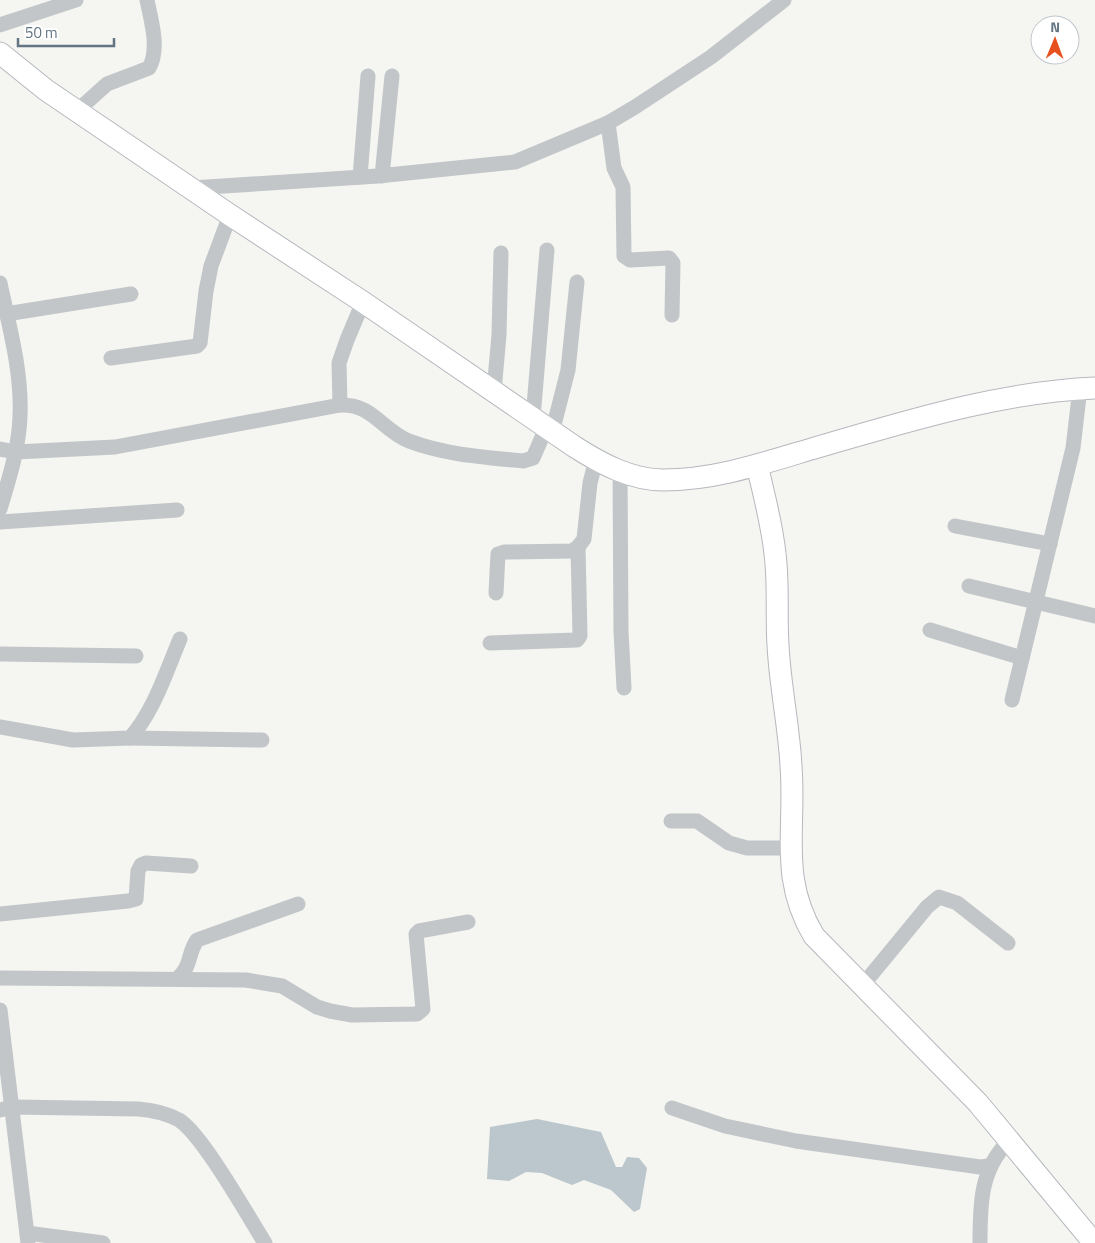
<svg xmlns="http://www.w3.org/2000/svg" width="1095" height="1243" font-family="'Titillium Web',sans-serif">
  <rect width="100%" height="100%" fill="#f5f5f1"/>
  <path fill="#bbc7cc" d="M 537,1119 L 601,1132 L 616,1167 L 622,1167 L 627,1157 L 639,1158 L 647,1168 L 640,1209 L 634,1212 L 611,1190 L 584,1180 L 572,1185 L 542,1173 L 526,1172 L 509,1181 L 487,1179 L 490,1127 Z"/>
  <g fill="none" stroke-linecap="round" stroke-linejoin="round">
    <defs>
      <g id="secondary">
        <path d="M 0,53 L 46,90 L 230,215 L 363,302 L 575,447 C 600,463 631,480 663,480 C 716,480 767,462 818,447 C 908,421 1000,392 1095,388"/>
        <path d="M 757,465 C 764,495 772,524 775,554 C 779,584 776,615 778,645 C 780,686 789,726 791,766 C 796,830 779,878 814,936 L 978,1103 L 1094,1243"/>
      </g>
    </defs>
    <use href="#secondary" stroke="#b4b9be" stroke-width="23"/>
    <g stroke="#c2c6c9" stroke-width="15">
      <path d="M 0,25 L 76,0"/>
      <path d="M 77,111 L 107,84 L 149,68 C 160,49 151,20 147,0"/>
      <path d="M 608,123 L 614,168 L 623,187 L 624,256 L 630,260 L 669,258 L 673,263 L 672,315"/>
      <path d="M 382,176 L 392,76"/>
      <path d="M 360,177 L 368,76"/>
      <path d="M 192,188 L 378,176 L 515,162 L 608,123 L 635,107 L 711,57 L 784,0"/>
      <path d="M 0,283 C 9,326 22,371 20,416 C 19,448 9,479 0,509"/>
      <path d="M 6,314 L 131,294"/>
      <path d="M 111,358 L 197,346 L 200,343 L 206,291 L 211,266 L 230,215"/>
      <path d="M 494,391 L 499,335 L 501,253"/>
      <path d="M 340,405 L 339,363 L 347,340 L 363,302"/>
      <path d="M 533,418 L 547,250"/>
      <path d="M 552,433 L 568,370 L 577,282"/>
      <path d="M 0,449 L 16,452 L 115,447 L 340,405 C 374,404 381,430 409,441 C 446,455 484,457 523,461 L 533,458 L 546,428"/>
      <path d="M 620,470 L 621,631 L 624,688"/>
      <path d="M 0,522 L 177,510"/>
      <path d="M 955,526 L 1050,544"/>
      <path d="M 969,586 L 1095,616"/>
      <path d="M 496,593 L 498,554 L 504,552 L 572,551 L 578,547 L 584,539 L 590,483 L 596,460"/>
      <path d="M 930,630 L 1022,658"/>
      <path d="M 490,643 L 577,640 L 580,636 L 578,547"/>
      <path d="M 0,654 L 136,656"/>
      <path d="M 1012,700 L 1073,448 L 1080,388"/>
      <path d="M 0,727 L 73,740 L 130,738 C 154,711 166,672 180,639"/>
      <path d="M 130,738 L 262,740"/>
      <path d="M 671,821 L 697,821 L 729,843 L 747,848 L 791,848"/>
      <path d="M 0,914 L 128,901 L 136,899 L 138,871 L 141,865 L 146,863 L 191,866"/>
      <path d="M 0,978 L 246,980 L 282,986 L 317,1007 L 330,1011 L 352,1015 L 417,1014 L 423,1009 L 416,934 L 419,931 L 468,922"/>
      <path d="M 177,979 C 192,966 187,955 197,940 L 298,904"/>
      <path d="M 862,986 L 927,907 L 939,897 L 957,903 L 1008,943"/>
      <path d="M 0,1010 L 28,1243"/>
      <path d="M 672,1108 L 725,1126 L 796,1141 L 980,1167 L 989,1166"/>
      <path d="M 0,1110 L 13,1107 L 138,1109 C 152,1110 166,1113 179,1120 C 202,1134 248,1216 265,1243"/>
      <path d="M 27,1233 L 103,1243"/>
      <path d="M 980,1243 C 980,1205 980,1169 1009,1141"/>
    </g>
    <use href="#secondary" stroke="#fff" stroke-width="21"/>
  </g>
  <g transform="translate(1055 40) rotate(1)"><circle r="24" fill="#ffffff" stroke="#c1c7cd"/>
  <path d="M0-4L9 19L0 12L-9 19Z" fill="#e7511f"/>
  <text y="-8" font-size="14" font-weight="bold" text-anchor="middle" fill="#637483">N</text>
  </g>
  <path d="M18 38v8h96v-8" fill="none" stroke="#637483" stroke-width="2.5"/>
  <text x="25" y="38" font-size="15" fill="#637483" stroke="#ffffff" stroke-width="4" paint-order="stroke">50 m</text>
</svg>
